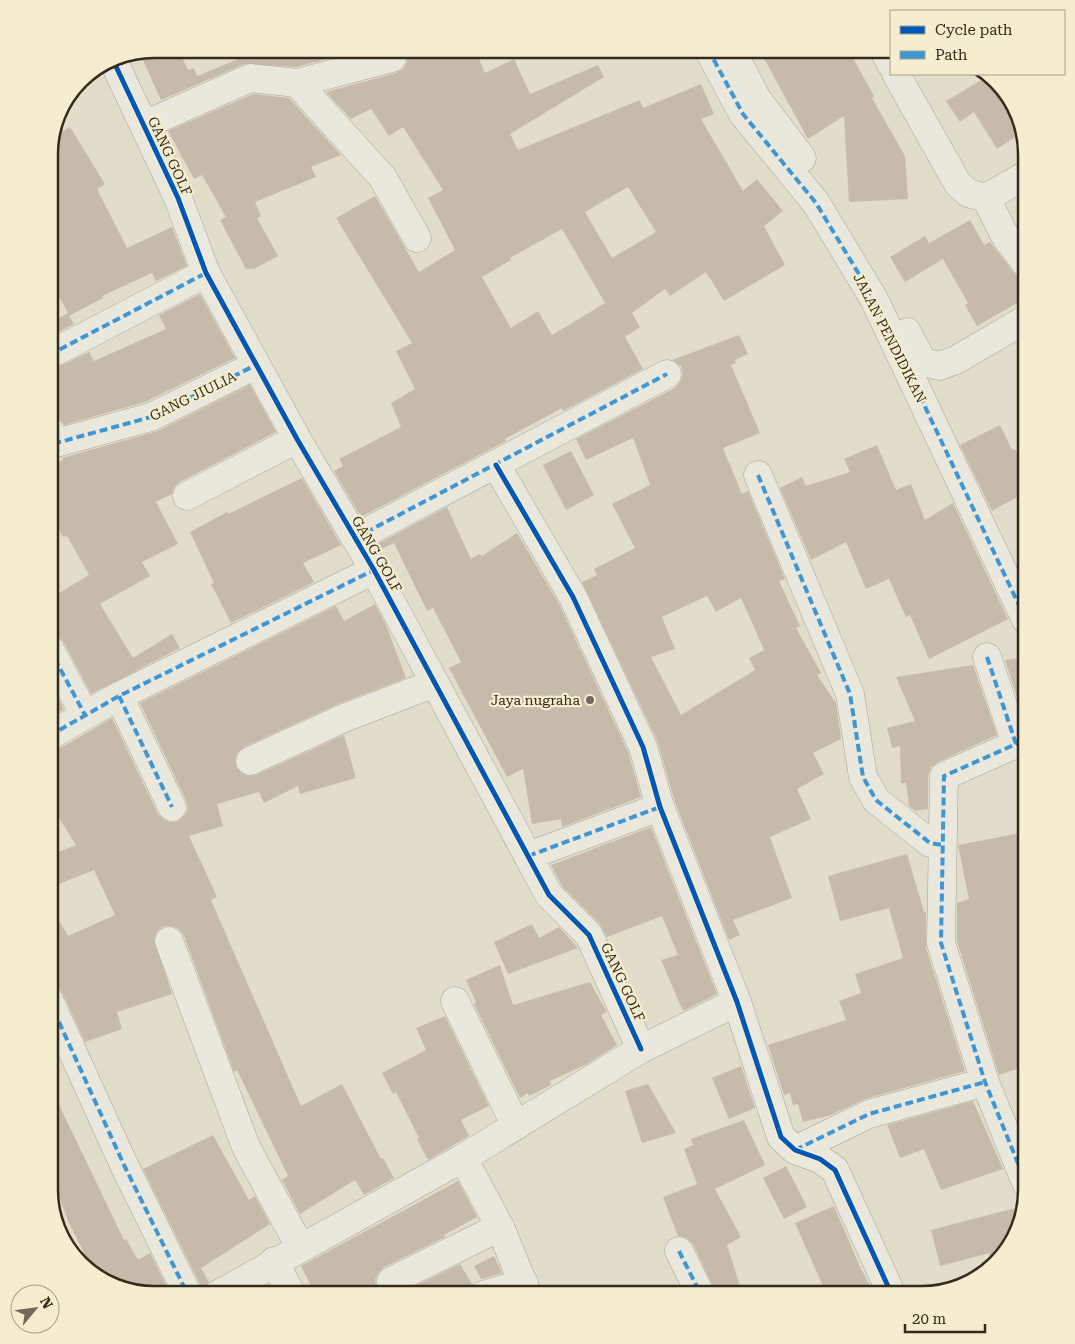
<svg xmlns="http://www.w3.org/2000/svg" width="1075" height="1344" font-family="'Roboto Serif',serif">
  <rect width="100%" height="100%" fill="#e2ddca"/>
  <g fill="#c6bbab" fill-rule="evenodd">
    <path d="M 157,49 L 178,49 L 188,70 L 194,68 L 197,76 L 246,56 L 242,49 L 365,49 L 296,67 L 244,64 L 161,100 L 141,56 Z"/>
    <path d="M 404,49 L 475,49 L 485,73 L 514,59 L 530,94 L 598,65 L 604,77 L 510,134 L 518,150 L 640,100 L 643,108 L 701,84 L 714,114 L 701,119 L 743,191 L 757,179 L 783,211 L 764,226 L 785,265 L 724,301 L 706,272 L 670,296 L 665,289 L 632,313 L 640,327 L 625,337 L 643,369 L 563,411 L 562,408 L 505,439 L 506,441 L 361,517 L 334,471 L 343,466 L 339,459 L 401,427 L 391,403 L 415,389 L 396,351 L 412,343 L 336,218 L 375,196 L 419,272 L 455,250 L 428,198 L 443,190 L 403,127 L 389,136 L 371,109 L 351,119 L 326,92 L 396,73 L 403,69 L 407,63 L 407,55 ZM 628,187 L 656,232 L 612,258 L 585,212 ZM 562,229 L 605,303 L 552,335 L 538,311 L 511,328 L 482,277 L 511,260 L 510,258 Z"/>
    <path d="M 774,49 L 848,49 L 874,96 L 872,98 L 905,156 L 908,199 L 849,202 L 844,116 L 808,139 L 762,55 Z"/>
    <path d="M 988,76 L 1008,95 L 1020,134 L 997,149 L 974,112 L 960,122 L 946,101 Z"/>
    <path d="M 253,94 L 289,98 L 341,155 L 311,167 L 316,177 L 255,202 L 261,216 L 257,218 L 278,256 L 254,269 L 246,269 L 220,220 L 226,217 L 202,175 L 194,179 L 168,131 Z"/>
    <path d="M 70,127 L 105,184 L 97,189 L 127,248 L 172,227 L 187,266 L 156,281 L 152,273 L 102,296 L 103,298 L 69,316 L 74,324 L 49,337 L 49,323 L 68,313 L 49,278 L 49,146 L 52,137 Z"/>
    <path d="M 970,220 L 984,245 L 990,242 L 1014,273 L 1019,278 L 1026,279 L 1026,298 L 977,326 L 965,305 L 968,303 L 943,259 L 905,282 L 890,257 L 925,236 L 929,243 Z"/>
    <path d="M 200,294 L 235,358 L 145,402 L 64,425 L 58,417 L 49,414 L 49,371 L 89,352 L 94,361 L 166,329 L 159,315 Z"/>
    <path d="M 739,335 L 748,354 L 735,360 L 736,363 L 731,365 L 760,433 L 723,448 L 742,494 L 748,491 L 785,579 L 779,581 L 800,626 L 796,628 L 821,673 L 817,675 L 836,703 L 841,739 L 813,753 L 824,774 L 797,789 L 811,819 L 770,837 L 792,898 L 733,920 L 740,935 L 729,940 L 675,802 L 657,740 L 582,582 L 597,575 L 594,569 L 635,548 L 612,504 L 650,485 L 633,438 L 586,460 L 576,439 L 675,388 L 680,382 L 683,374 L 681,366 L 672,360 ZM 707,596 L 716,612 L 741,598 L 764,650 L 749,658 L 755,670 L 681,715 L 651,657 L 675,649 L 662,617 Z"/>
    <path d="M 250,385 L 276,432 L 180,482 L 174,487 L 172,494 L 156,502 L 178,544 L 142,562 L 150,576 L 100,604 L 133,658 L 172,634 L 180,648 L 91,694 L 63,641 L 57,635 L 49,632 L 49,599 L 89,575 L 67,536 L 63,537 L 49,512 L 49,468 L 63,460 L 62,458 L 158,431 Z"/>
    <path d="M 1000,425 L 1012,450 L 1015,449 L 1025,470 L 1026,496 L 1019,496 L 992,511 L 960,445 Z"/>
    <path d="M 877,445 L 896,490 L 911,484 L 925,520 L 953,503 L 1008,619 L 929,659 L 910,615 L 906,617 L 889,579 L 866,589 L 846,542 L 811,560 L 780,488 L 802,477 L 806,486 L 850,472 L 844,459 Z"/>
    <path d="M 571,451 L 594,495 L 566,510 L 543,465 Z"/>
    <path d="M 302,478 L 341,545 L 303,563 L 314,582 L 231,623 L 211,584 L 214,583 L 190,532 L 227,512 L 228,514 Z"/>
    <path d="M 447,507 L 471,559 L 480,554 L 482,556 L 517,533 L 559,604 L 628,752 L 641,797 L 562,827 L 561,819 L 532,824 L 523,769 L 507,777 L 449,668 L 461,662 L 433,608 L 427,611 L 394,543 L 380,550 L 377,544 Z"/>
    <path d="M 375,604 L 386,625 L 406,678 L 338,704 L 244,747 L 238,752 L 235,759 L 236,767 L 241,773 L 248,776 L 256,775 L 344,735 L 356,778 L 300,794 L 298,786 L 264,803 L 259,792 L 217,804 L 223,826 L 189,836 L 217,897 L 211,900 L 301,1106 L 342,1084 L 381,1159 L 383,1158 L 394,1178 L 364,1195 L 355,1180 L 300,1214 L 282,1180 L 288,1176 L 237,1070 L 234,1072 L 184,936 L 179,929 L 172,926 L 164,926 L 157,931 L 154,939 L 172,994 L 117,1012 L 122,1029 L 85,1042 L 63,994 L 58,987 L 49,985 L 49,903 L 68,936 L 115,915 L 94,870 L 49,888 L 49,856 L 76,845 L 49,802 L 49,752 L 57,750 L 112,718 L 158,814 L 164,820 L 170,822 L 178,821 L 185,815 L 188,808 L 186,800 L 140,703 L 336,606 L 344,621 Z"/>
    <path d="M 1026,657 L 1026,725 L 1005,660 Z"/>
    <path d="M 973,665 L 997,735 L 938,762 L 931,767 L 928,776 L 928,809 L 915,811 L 909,806 L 906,783 L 901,783 L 900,746 L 892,748 L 887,728 L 915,721 L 896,677 Z"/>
    <path d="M 49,681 L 64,709 L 49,718 Z"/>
    <path d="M 651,827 L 717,994 L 683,1011 L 661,960 L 678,955 L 662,916 L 607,937 L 600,924 L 562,886 L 551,865 Z"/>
    <path d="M 1026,832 L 1026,1066 L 999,1075 L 957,941 L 957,903 L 969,899 L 958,845 Z"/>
    <path d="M 907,854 L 924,912 L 926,912 L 926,948 L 965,1071 L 865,1099 L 831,1115 L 803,1122 L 798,1104 L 793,1105 L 790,1093 L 784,1095 L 768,1045 L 846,1020 L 839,1001 L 861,993 L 855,974 L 903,958 L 889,908 L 840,921 L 828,876 Z"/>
    <path d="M 532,924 L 539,938 L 559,927 L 578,948 L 508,974 L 494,942 Z"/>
    <path d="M 500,965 L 513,1005 L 590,982 L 607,1012 L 601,1015 L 617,1045 L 587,1064 L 550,1081 L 551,1085 L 529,1096 L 528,1093 L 520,1098 L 474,1004 L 476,1002 L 466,980 Z"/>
    <path d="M 445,1016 L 489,1106 L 461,1120 L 469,1136 L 428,1160 L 417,1139 L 419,1138 L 396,1092 L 393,1094 L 382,1073 L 426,1050 L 416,1028 Z"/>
    <path d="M 741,1066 L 755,1108 L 729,1119 L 712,1078 Z"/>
    <path d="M 49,1084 L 124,1240 L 126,1239 L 138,1260 L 150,1253 L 171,1295 L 153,1295 L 107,1284 L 94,1273 L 68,1221 L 49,1169 Z"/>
    <path d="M 648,1084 L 676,1133 L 642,1143 L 625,1091 Z"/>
    <path d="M 973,1101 L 1003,1169 L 941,1190 L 924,1149 L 900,1158 L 887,1125 Z"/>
    <path d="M 744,1120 L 765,1165 L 715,1189 L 741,1237 L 727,1245 L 743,1295 L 717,1295 L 693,1244 L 687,1238 L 678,1236 L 663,1197 L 697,1184 L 684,1149 L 693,1145 L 691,1139 Z"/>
    <path d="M 213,1135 L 249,1200 L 255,1196 L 270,1224 L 201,1268 L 209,1282 L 203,1290 L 143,1169 Z"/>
    <path d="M 786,1166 L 807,1207 L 784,1219 L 763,1178 Z"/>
    <path d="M 458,1181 L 477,1217 L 444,1235 L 445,1237 L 384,1267 L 378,1273 L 375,1280 L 377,1288 L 386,1295 L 316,1295 L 301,1266 Z"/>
    <path d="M 834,1206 L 860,1267 L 875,1295 L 827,1295 L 795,1223 Z"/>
    <path d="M 1023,1206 L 1015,1237 L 992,1264 L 989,1253 L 940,1266 L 931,1230 Z"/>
    <path d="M 494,1256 L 502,1273 L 481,1279 L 474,1266 Z"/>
    <path d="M 460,1264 L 472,1284 L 456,1295 L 397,1295 Z"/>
  </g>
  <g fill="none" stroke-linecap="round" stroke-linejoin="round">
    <defs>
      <g id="street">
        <path d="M 708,49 L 743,114 L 816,203 L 874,299 L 1026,620"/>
        <path d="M 731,49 L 757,99 L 802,158"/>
        <path d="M 883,49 L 891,64"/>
        <path d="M 112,58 L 178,198 L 206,273 L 297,439 L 374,570 L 549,895 L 589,935 L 641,1049"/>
        <path d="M 896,74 L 958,184 L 968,193 L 986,198 L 1005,236 L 1026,264"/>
        <path d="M 297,83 L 392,58"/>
        <path d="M 144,125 L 250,78 L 297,83 L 383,178 L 417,238"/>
        <path d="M 986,198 L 1026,175"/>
        <path d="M 907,332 L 923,362 L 939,366 L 956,360 L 1026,319"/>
        <path d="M 49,355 L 206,273"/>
        <path d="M 49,430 L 56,443 L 151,417 L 256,365"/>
        <path d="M 496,465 L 573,597 L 643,747 L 660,807 L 737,1002 L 781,1137 L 795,1150 L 820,1159 L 835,1170 L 892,1295"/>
        <path d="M 758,475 L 850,694 L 863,777 L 876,800 L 930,843 L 942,845"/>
        <path d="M 187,496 L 297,439"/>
        <path d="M 355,538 L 667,374"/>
        <path d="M 49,648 L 85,715"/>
        <path d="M 987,657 L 1016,744 L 944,776 L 941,943 L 985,1082 L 1026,1183"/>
        <path d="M 119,696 L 172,807"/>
        <path d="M 49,736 L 119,696 L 374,570"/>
        <path d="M 250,761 L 344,718 L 435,683"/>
        <path d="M 528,856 L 660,807"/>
        <path d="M 169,941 L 246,1147 L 300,1247"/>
        <path d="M 49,1000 L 124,1165 L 188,1295"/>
        <path d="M 455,1001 L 516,1126"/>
        <path d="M 795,1150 L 869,1114 L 985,1082"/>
        <path d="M 463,1158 L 500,1227 L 528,1295"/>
        <path d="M 679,1251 L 701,1295"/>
        <path d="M 274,1261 L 292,1295"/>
        <path d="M 391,1281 L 500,1227"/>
        <path d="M 217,1295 L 463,1158 L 641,1049 L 737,1002"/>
        <path d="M 483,1295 L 524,1283"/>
      </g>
    </defs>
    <use href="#street" stroke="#a7a294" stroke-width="29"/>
    <use href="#street" stroke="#eae7dc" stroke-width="28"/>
    <g stroke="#3e96d4" stroke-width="4" stroke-dasharray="8 4" stroke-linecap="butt">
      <path d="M 708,49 L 743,114 L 816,203 L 874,299 L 1026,620"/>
      <path d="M 49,355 L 206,273"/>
      <path d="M 49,430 L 56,443 L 151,417 L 256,365"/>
      <path d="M 758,475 L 850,694 L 863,777 L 876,800 L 930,843 L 942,845"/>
      <path d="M 355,538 L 667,374"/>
      <path d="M 49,648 L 85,715"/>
      <path d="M 987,657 L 1016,744 L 944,776 L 941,943 L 985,1082 L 1026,1183"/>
      <path d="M 119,696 L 172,807"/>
      <path d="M 49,736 L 119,696 L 374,570"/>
      <path d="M 528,856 L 660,807"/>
      <path d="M 49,1000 L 124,1165 L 188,1295"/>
      <path d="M 795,1150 L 869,1114 L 985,1082"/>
      <path d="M 679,1251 L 701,1295"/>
    </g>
    <defs>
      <g id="cycleway">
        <path d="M 112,58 L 178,198 L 206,273 L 297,439 L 374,570 L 549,895 L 589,935 L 641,1049"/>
        <path d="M 496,465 L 573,597 L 643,747 L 660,807 L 737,1002 L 781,1137 L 795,1150 L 820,1159 L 835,1170 L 892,1295"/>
      </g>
    </defs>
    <use href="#cycleway" stroke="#f5edcf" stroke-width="8"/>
    <use href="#cycleway" stroke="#0057b8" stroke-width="5"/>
  </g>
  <circle fill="#726959" stroke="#f5edcf" stroke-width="2" cx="590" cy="700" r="5"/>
  <g text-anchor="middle" stroke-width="4.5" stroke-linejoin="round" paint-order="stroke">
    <g font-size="14" fill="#352b1c" stroke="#f5edcf">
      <text transform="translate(170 156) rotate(65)" y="5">GANG GOLF</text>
      <text transform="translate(890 338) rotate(63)" y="5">JALAN PENDIDIKAN</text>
      <text transform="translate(193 396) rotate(-26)" y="5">GANG JIULIA</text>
      <text transform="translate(377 554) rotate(60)" y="5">GANG GOLF</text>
      <text transform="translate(623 982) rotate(65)" y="5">GANG GOLF</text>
    </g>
    <g font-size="14" fill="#352b1c" stroke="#f5edcf" text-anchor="end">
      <text x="580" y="705">Jaya nugraha</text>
    </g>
  </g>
  <path d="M0 0H1075V1344H0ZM154 58H922A96 96 0 0 1 1018 154V1190A96 96 0 0 1 922 1286H154A96 96 0 0 1 58 1190V154A96 96 0 0 1 154 58Z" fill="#f5edcf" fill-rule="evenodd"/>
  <path fill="none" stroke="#352b1c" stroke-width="2.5" d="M154 58H922A96 96 0 0 1 1018 154V1190A96 96 0 0 1 922 1286H154A96 96 0 0 1 58 1190V154A96 96 0 0 1 154 58Z"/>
  <rect x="890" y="10" width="175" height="65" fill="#f5edcf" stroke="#a89f87"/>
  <rect x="900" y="26" width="25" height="8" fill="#0057b8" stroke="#a89f87"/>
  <text x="935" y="35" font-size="15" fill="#352b1c">Cycle path</text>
  <rect x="900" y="51" width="25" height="8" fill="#3e96d4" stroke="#a89f87"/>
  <text x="935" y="60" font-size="15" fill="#352b1c">Path</text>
  <g transform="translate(35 1309) rotate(61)"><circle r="24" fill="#f5edcf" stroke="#a89f87"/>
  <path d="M0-4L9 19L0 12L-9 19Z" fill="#726959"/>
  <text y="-8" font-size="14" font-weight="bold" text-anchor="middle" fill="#352b1c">N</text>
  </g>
  <path d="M905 1324v8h80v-8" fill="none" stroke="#352b1c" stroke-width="2.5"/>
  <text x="912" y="1324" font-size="15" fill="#352b1c" stroke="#f5edcf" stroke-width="4" paint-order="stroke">20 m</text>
</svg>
